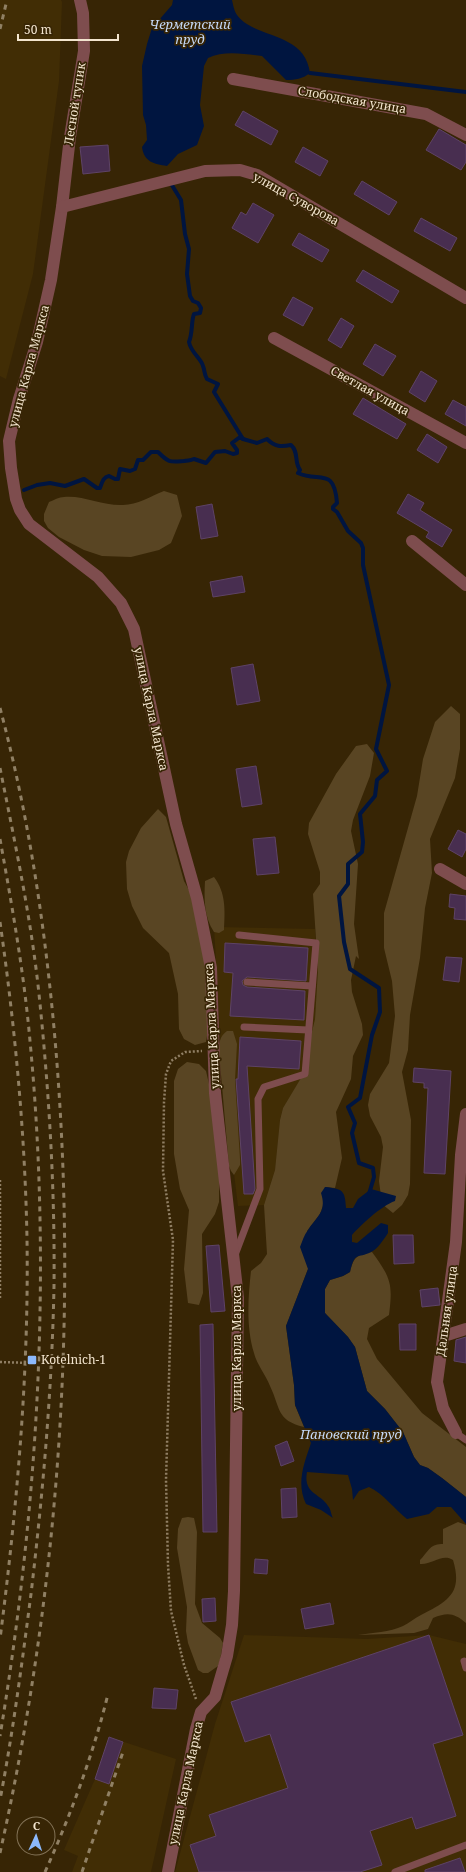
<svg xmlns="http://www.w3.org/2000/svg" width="466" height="1872" font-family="'Noto Serif',serif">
  <rect width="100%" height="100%" fill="#372505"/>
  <g fill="#412d05">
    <path d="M 0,0 L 61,0 L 62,2 L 59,81 L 33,274 L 6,379 L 0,376 Z"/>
    <path d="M 214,927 L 315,929 L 318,969 L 315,1019 L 301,1079 L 283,1108 L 280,1120 L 275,1170 L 264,1205 L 238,1206 L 223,1084 Z"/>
    <path d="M 244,1635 L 367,1639 L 429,1635 L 466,1644 L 466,1872 L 175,1872 L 215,1724 Z"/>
    <path d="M 109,1737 L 176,1759 L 151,1872 L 72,1872 L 78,1856 L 64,1850 L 95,1779 Z"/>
  </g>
  <g fill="#594523">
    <path d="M 164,491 L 177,495 L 182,516 L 171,543 L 159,550 L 131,557 L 102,556 L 84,550 L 59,537 L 48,528 L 44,521 L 44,514 L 49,502 C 54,500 59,497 64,497 C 83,495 103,506 123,505 C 137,505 151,496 164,491 Z"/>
    <path d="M 451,706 L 460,714 L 460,749 L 455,778 L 430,839 L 432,873 L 425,908 L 420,958 L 410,1015 L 408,1050 L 402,1072 L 411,1120 L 410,1184 L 408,1195 L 402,1205 L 393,1213 L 382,1204 L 379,1181 L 383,1147 L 381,1137 L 370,1116 L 368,1105 L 370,1094 L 389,1063 L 395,1016 L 392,981 L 384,948 L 384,913 L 417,796 L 423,759 L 435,722 Z"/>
    <path d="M 367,744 L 374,753 L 370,776 L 353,820 L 351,831 L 358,864 L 354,924 L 359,959 L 356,956 L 351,980 L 352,992 L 362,1024 L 363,1035 L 353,1056 L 351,1079 L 336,1112 L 342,1158 L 335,1188 L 325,1187 L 324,1203 L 320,1214 L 307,1231 L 308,1269 L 286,1326 L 294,1385 L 295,1405 L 304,1427 C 276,1420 281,1409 270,1386 C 266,1375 257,1365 254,1353 C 246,1327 248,1298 251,1271 L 261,1263 L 267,1254 L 264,1205 L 275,1170 L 280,1120 L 283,1108 L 301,1078 L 315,1019 L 318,969 L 313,894 L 320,884 L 320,872 L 308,834 L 309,823 L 336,774 L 356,746 Z"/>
    <path d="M 158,809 L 166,817 L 184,881 L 195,901 L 207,970 L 208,1030 L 206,1042 L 195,1045 L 184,1039 L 179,1029 L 178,994 L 169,953 L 143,928 L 132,906 L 127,889 L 126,862 L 129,851 L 141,828 Z"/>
    <path d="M 214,877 C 226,893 225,910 224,930 L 219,933 L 214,932 C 204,917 204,899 205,881 Z"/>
    <path d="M 227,1031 L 233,1031 L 237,1044 L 235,1080 L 240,1159 L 240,1165 L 234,1175 L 231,1171 L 229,1166 L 219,1052 C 219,1043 219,1037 227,1031 Z"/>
    <path d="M 187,1062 L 199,1064 L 206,1071 L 219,1128 L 219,1202 L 215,1214 L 202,1234 L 203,1293 L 199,1305 L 188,1303 L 184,1269 L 189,1210 L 180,1189 L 174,1154 L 174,1081 L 178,1069 Z"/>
    <path d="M 372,1252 C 391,1278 393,1284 389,1315 L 369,1328 L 367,1339 L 377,1359 L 422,1413 L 466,1447 L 466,1497 L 442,1478 L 428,1468 L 420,1465 L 414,1457 L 403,1432 L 385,1409 L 367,1391 L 355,1347 L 348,1337 L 325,1313 L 325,1289 L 330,1280 L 343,1276 L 350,1272 C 354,1256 357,1255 372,1252 Z"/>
    <path d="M 188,1517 L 194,1518 L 197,1532 L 195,1604 L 202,1623 L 220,1638 L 223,1643 L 220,1660 L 218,1666 L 208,1673 L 203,1673 L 198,1670 L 188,1643 L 186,1631 L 187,1607 L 177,1548 L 178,1529 L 182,1518 Z"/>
    <path d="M 458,1522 L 466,1525 L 466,1623 C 454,1613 448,1612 433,1618 L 428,1629 L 414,1633 L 358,1635 C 372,1633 390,1632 403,1626 C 409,1623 415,1618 421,1615 C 448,1601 463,1593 453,1560 C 442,1553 432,1565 420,1564 L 420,1560 C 428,1552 430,1543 443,1544 L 443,1529 Z"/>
  </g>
  <g fill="#001540">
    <path d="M 173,0 L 232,0 C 233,4 234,11 237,15 C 254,39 305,31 310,73 C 302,79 296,80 286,80 L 262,56 C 245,54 224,50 208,58 L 204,66 L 200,105 L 204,126 L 197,145 L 178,154 L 167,166 C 154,164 144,162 142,147 L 147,140 L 146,125 L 143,115 L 142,66 L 147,44 L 152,28 L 172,5 Z"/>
    <path d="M 325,1187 C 343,1189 345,1190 346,1208 L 353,1208 L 358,1199 L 371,1189 L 396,1196 L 395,1201 C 381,1206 362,1224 352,1235 L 352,1242 L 357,1243 L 381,1223 L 388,1225 L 388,1233 C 384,1239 377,1250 371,1252 C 357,1259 355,1251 350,1272 L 343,1276 L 330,1280 L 325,1289 L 325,1313 L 348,1337 L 355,1347 L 367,1391 L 385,1409 L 403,1432 L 414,1457 L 420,1465 L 428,1468 L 442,1478 L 466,1497 L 466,1524 L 451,1507 L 437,1507 L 429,1514 L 407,1519 C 394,1509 384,1494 369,1487 L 359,1491 L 353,1500 L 352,1489 L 348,1475 L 307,1472 C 303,1494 320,1493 328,1506 C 331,1509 331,1515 333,1518 L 321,1510 L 306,1504 C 296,1483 304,1464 311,1443 L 295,1405 L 294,1385 L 286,1326 L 308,1269 L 300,1247 C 302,1242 304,1235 308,1230 C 317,1216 327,1212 321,1193 Z"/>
  </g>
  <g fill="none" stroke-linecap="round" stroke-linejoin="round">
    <g stroke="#001540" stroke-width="4">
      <path d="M 310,73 L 466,92"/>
      <path d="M 170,182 L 181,200 L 185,234 L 189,249 L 187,274 L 190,296 L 193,301 L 198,303 L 201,308 L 200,313 L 194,314 C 191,321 193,332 189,342 C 191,353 201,358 203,366 C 205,371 204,374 207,379 L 218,384 L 214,392 L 243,439 L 257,443 L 267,439 C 275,447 281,447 291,445 C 299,452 294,462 300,470 L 298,473 C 319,483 334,466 337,503 L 333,507 L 333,509 L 337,512 L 348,531 L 361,543 L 363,548 L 363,565 L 389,685 L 376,749 L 387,771 L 377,780 L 375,796 L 360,814 L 363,842 L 362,852 L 348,864 L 348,884 L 339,896 L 344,942 L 350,969 L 379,988 L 380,1012 L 372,1035 L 360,1098 L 348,1107 L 355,1123 L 352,1133 L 359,1163 L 373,1168 L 374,1177 L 369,1194"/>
      <path d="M 24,490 L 37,485 L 50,483 L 65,486 L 84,479 L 97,488 L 100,488 C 102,483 103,477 109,476 L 115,479 L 118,479 L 120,469 L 130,471 L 135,469 L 138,460 L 143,460 L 151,452 L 158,452 C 169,463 170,462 184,461 C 189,460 190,461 194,459 L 206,463 L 215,452 L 225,451 L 233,454 L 237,453 L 237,450 L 232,443 L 240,437 L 243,439"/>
    </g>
  </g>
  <g fill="#482e50" stroke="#5e4366">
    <path d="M 243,111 L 278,131 L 271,145 L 235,125 Z"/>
    <path d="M 439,129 L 466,145 L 466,162 L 461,170 L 426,150 Z"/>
    <path d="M 108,145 L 110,171 L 83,174 L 80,147 Z"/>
    <path d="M 303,147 L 328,161 L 320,176 L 295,162 Z"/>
    <path d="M 362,181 L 397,202 L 389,215 L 354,194 Z"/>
    <path d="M 253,203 L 274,215 L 258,243 L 232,228 L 241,212 L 246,215 Z"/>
    <path d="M 421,218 L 457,238 L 450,251 L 414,231 Z"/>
    <path d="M 299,233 L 329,250 L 322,262 L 292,245 Z"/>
    <path d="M 363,270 L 399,291 L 392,303 L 356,281 Z"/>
    <path d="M 293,297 L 313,308 L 303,326 L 283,315 Z"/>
    <path d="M 341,318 L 354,326 L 341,348 L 328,340 Z"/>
    <path d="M 375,344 L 396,356 L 383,376 L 363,364 Z"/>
    <path d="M 421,371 L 437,381 L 425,402 L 409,392 Z"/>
    <path d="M 363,398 L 406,424 L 397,439 L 353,414 Z"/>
    <path d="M 453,400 L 466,407 L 466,426 L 445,414 Z"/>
    <path d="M 427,434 L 447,447 L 438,463 L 417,450 Z"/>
    <path d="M 408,494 L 424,503 L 420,510 L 452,530 L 442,547 L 426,537 L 429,532 L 397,513 Z"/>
    <path d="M 212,504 L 218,536 L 201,539 L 196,507 Z"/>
    <path d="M 242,576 L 245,592 L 213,597 L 210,582 Z"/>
    <path d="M 253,664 L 260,701 L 237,705 L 231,668 Z"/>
    <path d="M 256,766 L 262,804 L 242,807 L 236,769 Z"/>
    <path d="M 458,830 L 466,834 L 466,849 L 462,857 L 448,849 Z"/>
    <path d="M 275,837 L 279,873 L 257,875 L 253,839 Z"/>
    <path d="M 450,894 L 466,896 L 466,920 L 454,919 L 455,908 L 449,907 Z"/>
    <path d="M 225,943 L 308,948 L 306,981 L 247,977 L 242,981 L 243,985 L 247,987 L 305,991 L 304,1020 L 230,1016 L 233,973 L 224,972 Z"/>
    <path d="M 446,957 L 462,958 L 459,982 L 443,980 Z"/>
    <path d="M 240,1037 L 301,1041 L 299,1069 L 247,1066 L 255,1189 L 253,1194 L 244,1194 L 236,1079 L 238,1079 Z"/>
    <path d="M 414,1068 L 451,1071 L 445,1174 L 424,1173 L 428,1088 L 424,1088 L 424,1083 L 413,1082 Z"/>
    <path d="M 393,1235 L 413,1235 L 414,1263 L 394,1264 Z"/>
    <path d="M 219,1245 L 225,1311 L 211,1312 L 206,1246 Z"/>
    <path d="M 438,1288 L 440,1305 L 422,1307 L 420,1290 Z"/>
    <path d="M 213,1324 L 217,1532 L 203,1532 L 200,1325 Z"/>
    <path d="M 399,1324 L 416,1324 L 416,1350 L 400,1350 Z"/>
    <path d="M 466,1337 L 466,1363 L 454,1361 L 456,1340 Z"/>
    <path d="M 287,1441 L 294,1461 L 281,1466 L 275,1446 Z"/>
    <path d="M 296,1488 L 297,1517 L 282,1518 L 281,1489 Z"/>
    <path d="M 255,1559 L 268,1560 L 267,1574 L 254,1573 Z"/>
    <path d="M 215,1598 L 216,1621 L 203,1622 L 202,1599 Z"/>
    <path d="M 330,1603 L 334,1624 L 305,1629 L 301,1609 Z"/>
    <path d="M 429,1635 L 463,1735 L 433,1744 L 456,1816 L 416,1829 L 412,1817 L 370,1831 L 382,1865 L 360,1872 L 199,1872 L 190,1845 L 216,1836 L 209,1815 L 288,1788 L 270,1734 L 245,1742 L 231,1702 Z"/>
    <path d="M 154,1688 L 178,1690 L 176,1709 L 152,1708 Z"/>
    <path d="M 109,1737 L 123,1742 L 109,1784 L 95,1779 Z"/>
    <path d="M 460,1858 L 465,1872 L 425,1872 L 425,1870 Z"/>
  </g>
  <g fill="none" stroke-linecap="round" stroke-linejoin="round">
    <g stroke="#907f64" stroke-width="2.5" stroke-dasharray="2 2" stroke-linecap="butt">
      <path d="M 0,1180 L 0,1299"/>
      <path d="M 0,1362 L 31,1363"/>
      <path d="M 196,1699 L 184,1665 L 171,1611 L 168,1565 L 166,1480 L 173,1240 L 163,1171 L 164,1102 L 166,1074 L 171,1061 L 185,1052 L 202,1051"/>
    </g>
    <g stroke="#7e4d4e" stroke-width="7">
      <path d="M 247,982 L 312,986"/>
      <path d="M 244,1027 L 308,1030"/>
      <path d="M 235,1255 L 260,1189 L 258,1099 L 264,1087 L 305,1074 L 316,943 L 239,935"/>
      <path d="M 456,1433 L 466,1440"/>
      <path d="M 464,1661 L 466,1668"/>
      <path d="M 395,1872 L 466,1845"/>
    </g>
    <g stroke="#7e4d4e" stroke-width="12">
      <path d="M 80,0 L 83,13 L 84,51 L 70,137 L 62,207 L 51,280 L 37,342 L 19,399 L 9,441 L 11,468 L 16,499 L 20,510 L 29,524 L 98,577 L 121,603 L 134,629 L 176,824 L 197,898 L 211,968 L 215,1093 L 238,1298 L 234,1591 L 232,1625 L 227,1656 L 215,1697 L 201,1712 L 196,1729 L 168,1872"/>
      <path d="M 233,79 L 426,114 L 466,135"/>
      <path d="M 62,207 L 205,171 L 240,170 L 257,175 L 466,298"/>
      <path d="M 274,338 L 466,443"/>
      <path d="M 412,541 L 466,585"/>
      <path d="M 440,869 L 466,884"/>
      <path d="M 444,1336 L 466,1329"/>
      <path d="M 456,1433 L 443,1408 L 437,1382 L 456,1242 L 461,1155 L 466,1114"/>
    </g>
    <g stroke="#908064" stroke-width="3" stroke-dasharray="5 5" stroke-linecap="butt">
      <path d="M 0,29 L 7,0"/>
      <path d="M 0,708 C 28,813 44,920 54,1028 C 79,1303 60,1584 0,1853"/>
      <path d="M 0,768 C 15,843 31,918 39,994 C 49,1091 55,1189 54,1286 C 52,1389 43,1492 31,1594 C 22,1663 13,1732 0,1800"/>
      <path d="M 0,839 C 12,906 24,973 30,1041 C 52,1273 38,1506 0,1736"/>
      <path d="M 0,922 C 15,1027 25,1133 27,1239 C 29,1372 17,1507 0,1639"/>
      <path d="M 45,1872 C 71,1814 93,1755 108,1694"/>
      <path d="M 82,1872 L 124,1749"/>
    </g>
  </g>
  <rect fill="#8cb9fc" stroke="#372505" stroke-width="1.5" x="27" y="1355" width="10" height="10" rx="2"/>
  <g text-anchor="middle" stroke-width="3.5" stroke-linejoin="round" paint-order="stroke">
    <g font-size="12" fill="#f3e5cf" stroke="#372505">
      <text transform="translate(352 100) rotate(10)" y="4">Слободская улица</text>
      <text transform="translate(75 104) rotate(-81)" y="4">Лесной тупик</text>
      <text transform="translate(296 199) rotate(29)" y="4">улица Суворова</text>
      <text transform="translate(29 366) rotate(-75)" y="4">улица Карла Маркса</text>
      <text transform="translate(370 391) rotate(29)" y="4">Светлая улица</text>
      <text transform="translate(151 709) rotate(78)" y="4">улица Карла Маркса</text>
      <text transform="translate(212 1026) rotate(-93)" y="4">улица Карла Маркса</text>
      <text transform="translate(447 1311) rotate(-82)" y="4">Дальняя улица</text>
      <text transform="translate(237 1348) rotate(-90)" y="4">улица Карла Маркса</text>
      <text transform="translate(186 1783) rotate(-78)" y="4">улица Карла Маркса</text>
    </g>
    <g font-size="12" fill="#f3e5cf" stroke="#372505" text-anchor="start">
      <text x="41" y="1364">Kotelnich-1</text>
    </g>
    <g font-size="13" font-style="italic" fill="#c5d9f8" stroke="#372505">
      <text x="190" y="29">Черметский<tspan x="190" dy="15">пруд</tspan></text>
      <text x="351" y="1439">Пановский пруд</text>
    </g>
  </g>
  <g transform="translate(36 1836) rotate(3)"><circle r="19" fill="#372505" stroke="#827256"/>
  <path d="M0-3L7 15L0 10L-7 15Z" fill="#8cb9fc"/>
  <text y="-6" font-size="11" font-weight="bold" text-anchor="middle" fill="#f3e5cf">С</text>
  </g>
  <path d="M18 34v6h100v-6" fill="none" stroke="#f3e5cf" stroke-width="2"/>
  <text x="24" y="34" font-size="12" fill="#f3e5cf" stroke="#372505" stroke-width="3" paint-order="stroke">50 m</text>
</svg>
